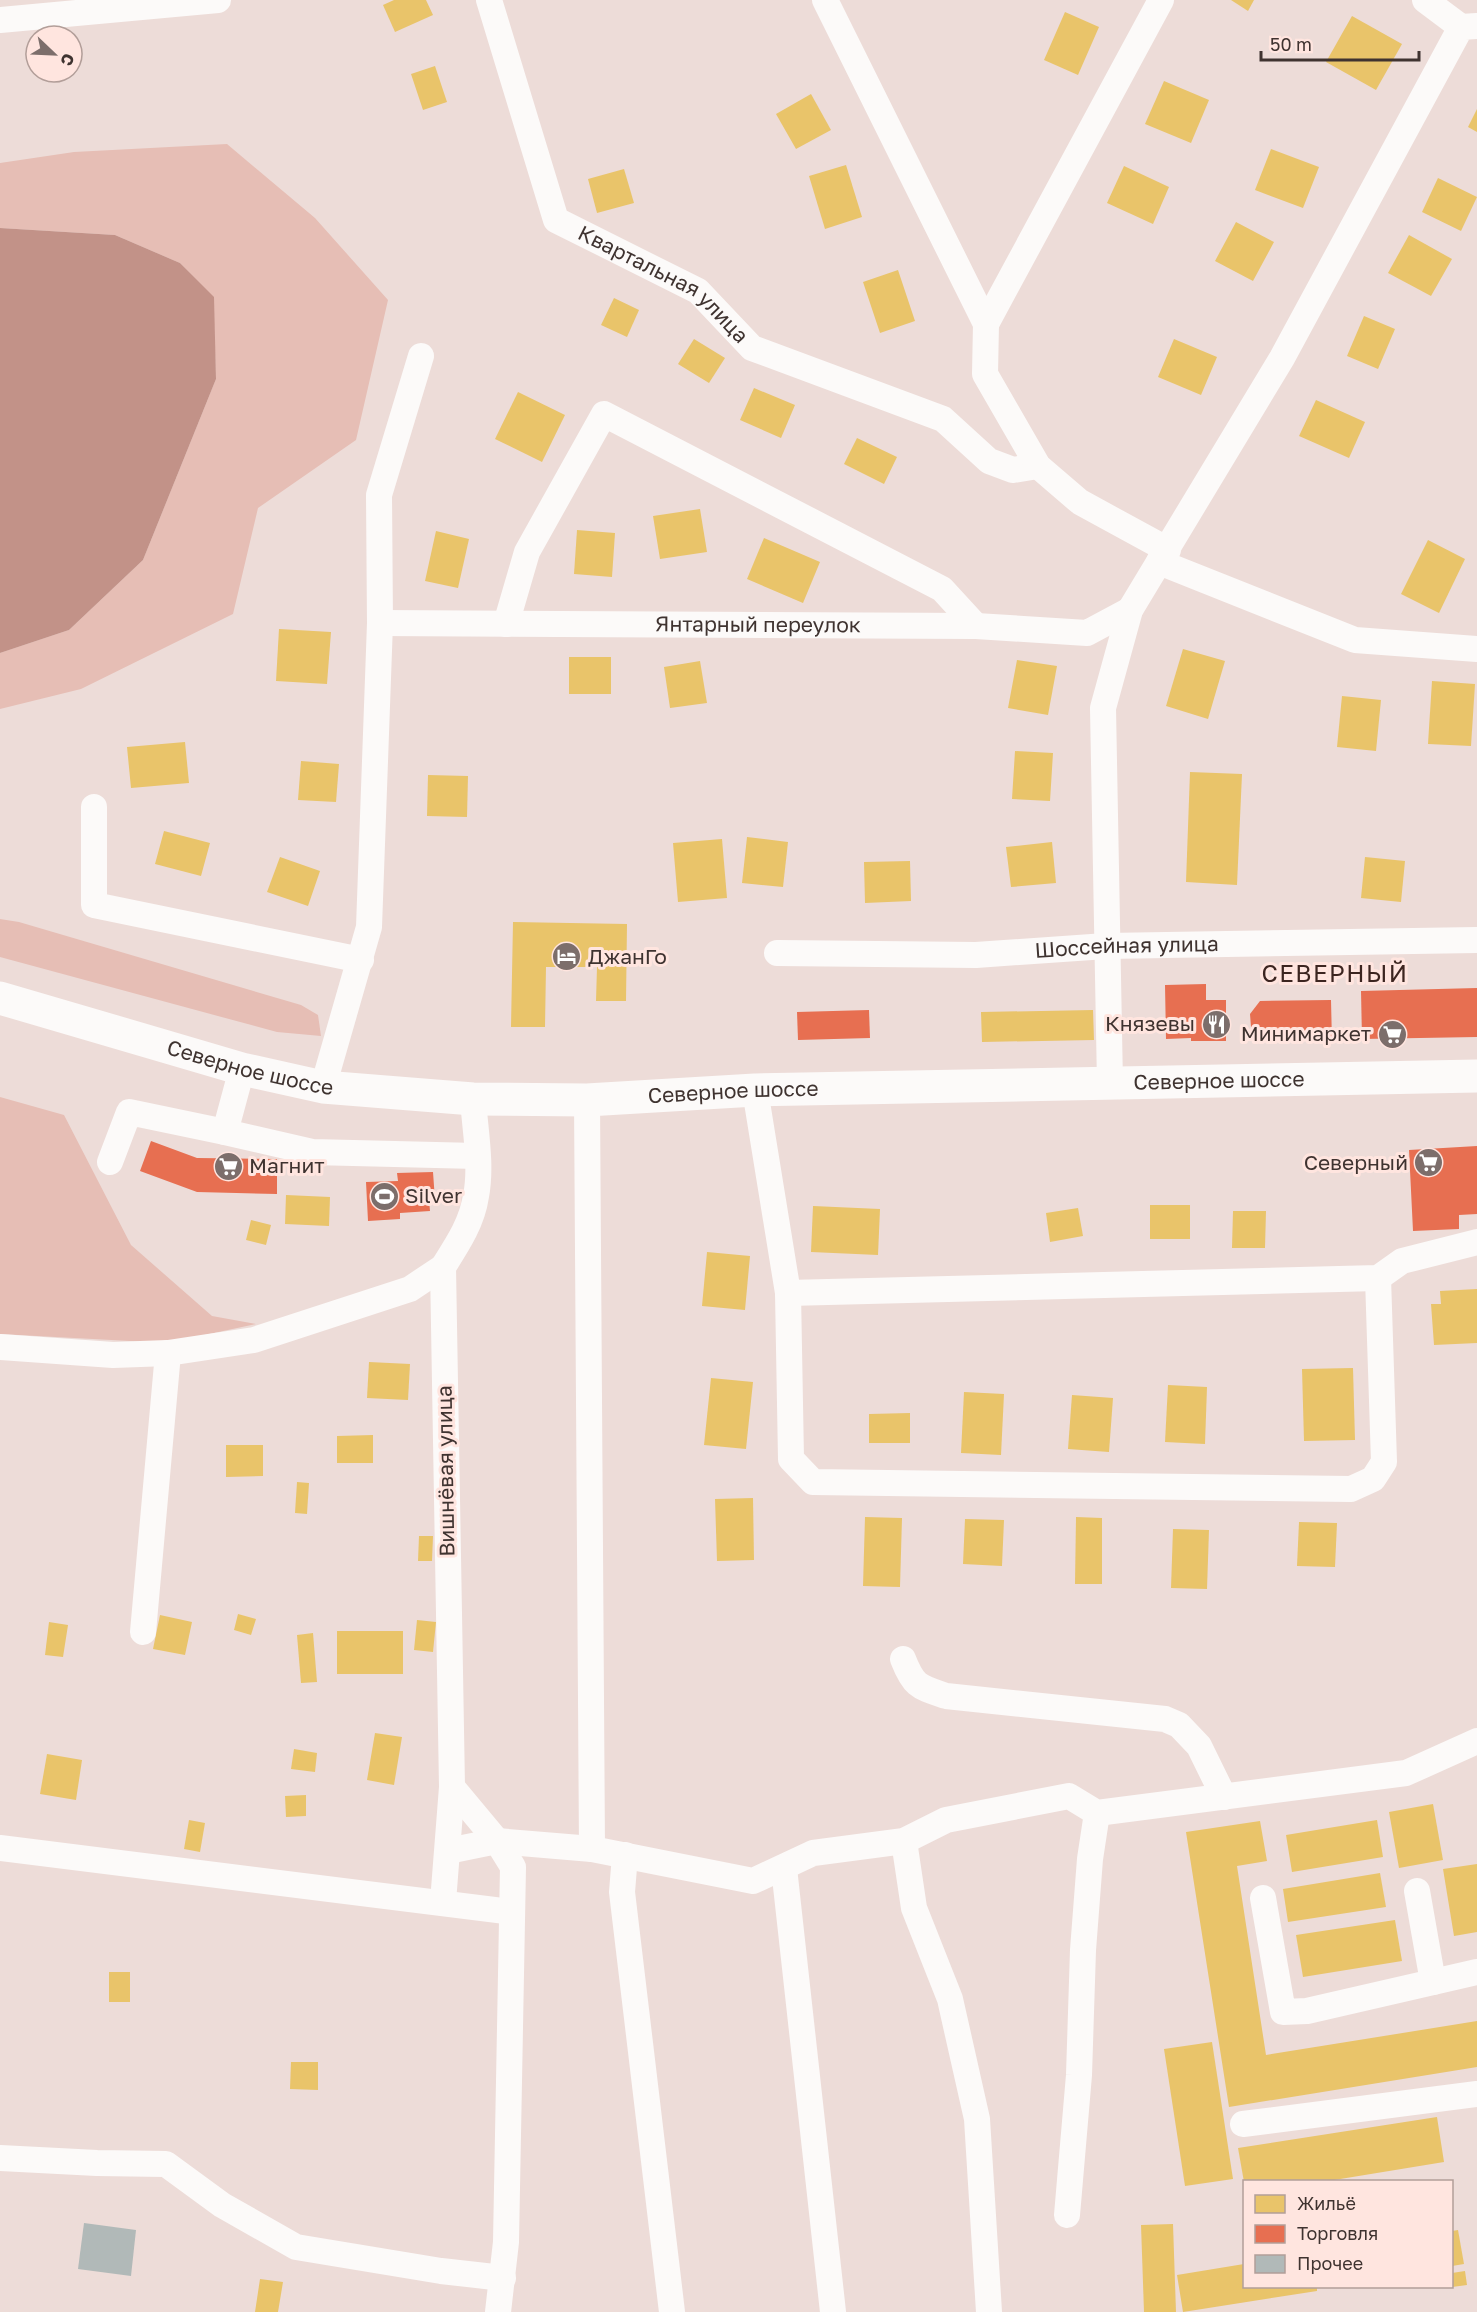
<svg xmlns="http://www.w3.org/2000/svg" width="1477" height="2312" font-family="'Golos Text',sans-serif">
  <rect width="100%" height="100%" fill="#eddcd8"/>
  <g fill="#e6beb5">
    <path d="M 227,144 L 315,218 L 388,300 L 356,440 L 258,508 L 233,614 L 81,689 L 0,709 L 0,653 L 69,630 L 143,560 L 216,379 L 213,297 L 180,263 L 115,235 L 0,228 L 0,163 L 74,152 Z"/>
    <path d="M 0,919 L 19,922 L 301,1005 L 318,1015 L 321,1036 L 277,1032 L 0,957 Z"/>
    <path d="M 0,1097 L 64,1115 L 131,1245 L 212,1316 L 256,1324 L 167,1343 L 0,1334 Z"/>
  </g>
  <path fill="#c29288" d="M 0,228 L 115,235 L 180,263 L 214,297 L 216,379 L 143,560 L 69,630 L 0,653 Z"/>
  <g fill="#e9c46a">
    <path d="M 394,0 L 426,0 L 433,15 L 395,32 L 383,5 Z"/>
    <path d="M 1231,0 L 1254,0 L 1248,11 Z"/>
    <path d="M 1065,12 L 1099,27 L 1078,75 L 1044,60 Z"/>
    <path d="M 1352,16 L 1402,44 L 1376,90 L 1326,62 Z"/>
    <path d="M 435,66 L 447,102 L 423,110 L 411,74 Z"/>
    <path d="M 1164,81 L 1209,100 L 1191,143 L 1145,124 Z"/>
    <path d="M 811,94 L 831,130 L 796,149 L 776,114 Z"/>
    <path d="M 1477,109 L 1477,132 L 1468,127 Z"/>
    <path d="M 1271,149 L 1319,167 L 1303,208 L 1255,190 Z"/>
    <path d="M 846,165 L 862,217 L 825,229 L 809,176 Z"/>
    <path d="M 1124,166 L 1169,187 L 1153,224 L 1107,203 Z"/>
    <path d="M 624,169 L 634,203 L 597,213 L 588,179 Z"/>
    <path d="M 1438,178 L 1477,197 L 1461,231 L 1422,212 Z"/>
    <path d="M 1236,222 L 1274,242 L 1253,281 L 1215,261 Z"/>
    <path d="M 1409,235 L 1452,259 L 1431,296 L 1388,273 Z"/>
    <path d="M 898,270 L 915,321 L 880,333 L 863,282 Z"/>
    <path d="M 614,298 L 639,310 L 627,337 L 601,325 Z"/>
    <path d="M 1364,316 L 1395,329 L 1378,369 L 1347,356 Z"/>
    <path d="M 694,339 L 725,358 L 709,383 L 678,364 Z"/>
    <path d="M 1174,339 L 1217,357 L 1201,395 L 1158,377 Z"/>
    <path d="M 754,388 L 795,405 L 781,438 L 740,420 Z"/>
    <path d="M 518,392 L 565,415 L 542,462 L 495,439 Z"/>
    <path d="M 1316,400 L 1365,422 L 1349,458 L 1299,436 Z"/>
    <path d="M 857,438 L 897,457 L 884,484 L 844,464 Z"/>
    <path d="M 700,509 L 707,552 L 660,559 L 653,516 Z"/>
    <path d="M 577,530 L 615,533 L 612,577 L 574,574 Z"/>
    <path d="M 436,531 L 469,539 L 458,588 L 425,581 Z"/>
    <path d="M 764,538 L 820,562 L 803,603 L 747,579 Z"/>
    <path d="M 1428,540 L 1465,559 L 1439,613 L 1401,594 Z"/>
    <path d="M 279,629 L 331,632 L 327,684 L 276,681 Z"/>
    <path d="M 1183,649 L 1225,661 L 1208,719 L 1166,706 Z"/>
    <rect x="569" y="657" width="42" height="37"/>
    <path d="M 1017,660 L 1057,666 L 1048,715 L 1008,708 Z"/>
    <path d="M 700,661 L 707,703 L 670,708 L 664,667 Z"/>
    <path d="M 1432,681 L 1475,684 L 1471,746 L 1428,744 Z"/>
    <path d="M 1342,696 L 1381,700 L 1376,751 L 1337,747 Z"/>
    <path d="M 185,742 L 189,783 L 131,788 L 127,747 Z"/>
    <path d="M 1015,751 L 1053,753 L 1050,801 L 1012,799 Z"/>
    <path d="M 301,761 L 339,764 L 336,802 L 298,800 Z"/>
    <path d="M 1190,772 L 1242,774 L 1237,885 L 1186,882 Z"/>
    <path d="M 428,775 L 468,776 L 467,817 L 427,816 Z"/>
    <path d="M 164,831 L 210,843 L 201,876 L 155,864 Z"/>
    <path d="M 747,837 L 788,842 L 783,887 L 742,883 Z"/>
    <path d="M 722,839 L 727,898 L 678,902 L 673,843 Z"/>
    <path d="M 1052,842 L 1056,883 L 1011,887 L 1006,847 Z"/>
    <path d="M 280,857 L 320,871 L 308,906 L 267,892 Z"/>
    <path d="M 1365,857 L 1405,861 L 1401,902 L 1361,898 Z"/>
    <path d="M 910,861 L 911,901 L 865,903 L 864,862 Z"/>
    <path d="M 513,922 L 627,924 L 626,1001 L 596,1001 L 597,967 L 546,967 L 545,1027 L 511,1027 Z"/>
    <path d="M 1093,1010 L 1094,1040 L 982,1042 L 981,1012 Z"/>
    <path d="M 286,1195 L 330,1197 L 329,1226 L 285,1224 Z"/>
    <rect x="1150" y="1205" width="40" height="34"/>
    <path d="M 813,1206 L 880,1209 L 878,1255 L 811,1252 Z"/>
    <path d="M 1078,1208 L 1083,1236 L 1050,1242 L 1046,1213 Z"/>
    <path d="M 1233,1211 L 1266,1211 L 1265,1248 L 1232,1248 Z"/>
    <path d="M 251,1220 L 271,1225 L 266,1245 L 246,1240 Z"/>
    <path d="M 707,1252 L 750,1256 L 745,1310 L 702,1306 Z"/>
    <path d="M 1477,1289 L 1477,1343 L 1434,1345 L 1431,1304 L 1441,1304 L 1440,1291 Z"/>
    <path d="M 369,1362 L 410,1364 L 408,1400 L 367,1398 Z"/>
    <path d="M 1353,1368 L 1355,1440 L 1304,1441 L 1302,1369 Z"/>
    <path d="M 711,1378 L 753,1382 L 746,1449 L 704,1445 Z"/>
    <path d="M 1168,1385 L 1207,1387 L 1205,1444 L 1165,1442 Z"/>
    <path d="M 964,1392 L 1004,1394 L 1001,1455 L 961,1453 Z"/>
    <path d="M 1072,1395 L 1113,1398 L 1109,1452 L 1068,1449 Z"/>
    <path d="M 910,1413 L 910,1443 L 869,1443 L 869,1414 Z"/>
    <path d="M 373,1435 L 373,1463 L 337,1463 L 337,1436 Z"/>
    <path d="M 226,1445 L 263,1445 L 263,1476 L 226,1477 Z"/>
    <path d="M 297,1482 L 309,1483 L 307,1514 L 295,1513 Z"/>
    <path d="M 753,1498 L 754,1560 L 717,1561 L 715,1499 Z"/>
    <path d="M 865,1517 L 902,1518 L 900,1587 L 863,1586 Z"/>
    <path d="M 1076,1517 L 1102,1518 L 1102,1584 L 1075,1584 Z"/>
    <path d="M 965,1519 L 1004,1520 L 1002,1566 L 963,1564 Z"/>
    <path d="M 1299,1522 L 1337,1523 L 1335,1567 L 1297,1566 Z"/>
    <path d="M 1173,1529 L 1209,1530 L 1207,1589 L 1171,1588 Z"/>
    <path d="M 419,1536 L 433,1536 L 432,1561 L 418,1561 Z"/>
    <path d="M 238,1614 L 256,1619 L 251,1635 L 234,1630 Z"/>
    <path d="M 160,1615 L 192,1622 L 185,1655 L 153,1649 Z"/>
    <path d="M 417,1620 L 436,1622 L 433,1652 L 414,1650 Z"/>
    <path d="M 49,1622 L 68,1625 L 63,1657 L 45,1655 Z"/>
    <rect x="337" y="1631" width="66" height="43"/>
    <path d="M 313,1633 L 317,1682 L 301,1683 L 297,1635 Z"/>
    <path d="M 375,1733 L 402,1737 L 394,1785 L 367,1780 Z"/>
    <path d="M 294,1749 L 317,1753 L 315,1772 L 291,1769 Z"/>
    <path d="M 47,1754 L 82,1760 L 76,1800 L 40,1794 Z"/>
    <path d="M 306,1795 L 306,1816 L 286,1817 L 285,1796 Z"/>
    <path d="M 1433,1804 L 1443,1860 L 1399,1868 L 1389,1812 Z"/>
    <path d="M 189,1820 L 205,1823 L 200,1852 L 184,1849 Z"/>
    <path d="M 1377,1820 L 1383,1857 L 1292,1872 L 1286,1835 Z"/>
    <path d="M 1260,1821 L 1267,1861 L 1237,1866 L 1266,2055 L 1477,2021 L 1477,2067 L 1229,2107 L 1186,1832 Z"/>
    <path d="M 1477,1864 L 1477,1932 L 1454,1936 L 1443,1869 Z"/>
    <path d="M 1380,1873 L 1386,1907 L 1288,1922 L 1283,1889 Z"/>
    <path d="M 1395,1920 L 1402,1961 L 1303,1977 L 1296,1935 Z"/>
    <rect x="109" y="1972" width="21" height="30"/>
    <path d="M 1212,2042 L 1233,2179 L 1185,2186 L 1164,2049 Z"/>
    <path d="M 291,2062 L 318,2062 L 318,2090 L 290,2089 Z"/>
    <path d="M 1437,2117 L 1444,2162 L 1322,2182 L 1244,2182 L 1238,2148 Z"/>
    <path d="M 1173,2224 L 1176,2312 L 1144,2312 L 1141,2225 Z"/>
    <path d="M 1458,2230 L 1464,2264 L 1452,2266 L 1452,2231 Z"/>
    <path d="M 1244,2264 L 1244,2286 L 1317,2286 L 1317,2291 L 1183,2312 L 1177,2275 Z"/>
    <path d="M 1465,2271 L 1467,2285 L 1452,2287 L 1452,2273 Z"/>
    <path d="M 260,2279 L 283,2282 L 278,2312 L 255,2312 Z"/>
  </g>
  <g fill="#e76f51">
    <path d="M 1206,984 L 1206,1000 L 1226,1000 L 1226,1041 L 1191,1041 L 1191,1038 L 1166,1039 L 1165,985 Z"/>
    <path d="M 1477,988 L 1477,1037 L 1362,1039 L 1361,991 Z"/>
    <path d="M 1331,1000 L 1332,1042 L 1314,1042 L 1314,1037 L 1260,1037 L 1251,1027 L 1250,1014 L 1260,1001 Z"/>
    <path d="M 869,1010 L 870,1038 L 798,1040 L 797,1012 Z"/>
    <path d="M 151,1141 L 197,1158 L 277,1159 L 277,1194 L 197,1192 L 140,1171 Z"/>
    <path d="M 1477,1146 L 1477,1214 L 1459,1215 L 1459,1229 L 1413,1231 L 1409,1150 Z"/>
    <path d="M 433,1172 L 435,1200 L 429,1200 L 430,1211 L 400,1213 L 400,1219 L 368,1221 L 366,1182 L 398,1181 L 397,1173 Z"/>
  </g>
  <path fill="#b1b9b8" d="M 84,2223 L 136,2230 L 131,2276 L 78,2269 Z"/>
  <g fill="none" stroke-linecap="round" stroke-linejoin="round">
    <g stroke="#fcfaf9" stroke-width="26">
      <path id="s1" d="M 489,0 L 556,220 L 698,291 L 752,348 L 943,419 L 989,461 L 1013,470 L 1038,466"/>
      <path d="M 825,0 L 986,324 L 985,374 L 1038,466 L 1080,502 L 1168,550"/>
      <path d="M 1425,0 L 1461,27"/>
      <path d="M 0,20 L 218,0"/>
      <path d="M 986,324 L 1161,0"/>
      <path d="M 1159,562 L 1355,640 L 1477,649"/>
      <path id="s2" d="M 380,623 L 976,626 L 1087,633 L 1130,610"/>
      <path d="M 506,624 L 527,552 L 604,414 L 942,589 L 976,626"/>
      <path d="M 94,807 L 94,905 L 361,960"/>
      <path id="s3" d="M 777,953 L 976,955 L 1106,946 L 1477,940"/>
      <path d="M 1110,1084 L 1103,708 L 1130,610 L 1282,358 L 1461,27 L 1477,26"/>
      <path d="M 323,1087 L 369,927 L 380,623 L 379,495 L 421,356"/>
      <path d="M 755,1090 L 788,1293 L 1378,1278 L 1402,1261 L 1477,1242"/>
      <path d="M 587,1100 L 592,1849"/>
      <path d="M 225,1132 L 312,1152 L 477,1156"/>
      <path d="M 110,1162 L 129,1112 L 225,1132 L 242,1069"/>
      <path d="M 788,1293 L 791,1459 L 813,1482 L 1351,1489 L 1373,1479 L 1384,1462 L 1378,1278"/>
      <path d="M 0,1347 L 113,1355 L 168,1353 L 254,1340 L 410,1289 L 443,1267"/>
      <path d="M 143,1632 L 168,1353"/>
      <path d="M 903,1659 C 914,1687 919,1687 946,1696 L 1165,1719 L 1179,1725 L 1199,1746 L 1224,1797"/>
      <path d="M 452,1787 L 497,1841 L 513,1867 L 506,2242 L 498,2312"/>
      <path d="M 904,1841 L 914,1908 L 950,1999 L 977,2119 L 989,2312"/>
      <path d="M 0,1848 L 512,1912"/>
      <path d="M 448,1851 L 497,1841 L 592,1849 L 753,1881 L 813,1853 L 904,1841 L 946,1820 L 1069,1796 L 1097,1813 L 1406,1773 L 1477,1741"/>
      <path d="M 625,1855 L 622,1892 L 672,2312"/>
      <path d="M 784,1868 L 833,2312"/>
      <path d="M 1417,1891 L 1433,1982"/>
      <path d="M 1263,1898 L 1283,2012 L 1307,2011 L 1477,1972"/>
      <path d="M 443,1902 L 452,1787 L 443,1267 C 457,1245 472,1223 476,1196 C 482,1165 475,1130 473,1099"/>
      <path d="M 1243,2124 L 1477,2094"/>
      <path d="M 0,2158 L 97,2163 L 166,2164 L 222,2205 L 296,2247 L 441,2271 L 503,2278"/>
      <path d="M 1067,2215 L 1079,2075 L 1083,1950 L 1090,1859 L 1097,1813"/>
    </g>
    <path stroke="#fcfaf9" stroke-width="33" id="s4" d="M 0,998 L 242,1069 L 323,1087 L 473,1099 L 587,1100 L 755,1090 L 1477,1076"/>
  </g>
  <defs>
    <symbol id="hotel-disc" viewBox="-11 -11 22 22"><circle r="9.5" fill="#7c6e6b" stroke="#ffe5df"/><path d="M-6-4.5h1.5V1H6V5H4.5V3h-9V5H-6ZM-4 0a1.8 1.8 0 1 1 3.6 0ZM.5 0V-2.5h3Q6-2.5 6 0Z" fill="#fff"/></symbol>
    <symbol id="restaurant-disc" viewBox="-11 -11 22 22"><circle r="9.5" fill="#7c6e6b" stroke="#ffe5df"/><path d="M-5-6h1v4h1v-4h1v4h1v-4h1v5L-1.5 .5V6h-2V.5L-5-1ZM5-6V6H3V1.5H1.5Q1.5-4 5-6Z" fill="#fff"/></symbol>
    <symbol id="supermarket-disc" viewBox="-11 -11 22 22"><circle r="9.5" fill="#7c6e6b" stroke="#ffe5df"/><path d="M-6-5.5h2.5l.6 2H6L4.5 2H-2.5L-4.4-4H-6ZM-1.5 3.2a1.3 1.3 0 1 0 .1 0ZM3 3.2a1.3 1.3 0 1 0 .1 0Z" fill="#fff"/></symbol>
    <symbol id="stadium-disc" viewBox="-11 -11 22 22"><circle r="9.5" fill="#7c6e6b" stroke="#ffe5df"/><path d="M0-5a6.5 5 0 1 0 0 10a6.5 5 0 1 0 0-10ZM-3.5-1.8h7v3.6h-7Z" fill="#fff"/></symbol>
  </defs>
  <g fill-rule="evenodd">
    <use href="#hotel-disc" x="550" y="940" width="33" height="33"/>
    <use href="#restaurant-disc" x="1200" y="1008" width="33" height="33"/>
    <use href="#supermarket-disc" x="1376" y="1018" width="33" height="33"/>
    <use href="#supermarket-disc" x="1412" y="1146" width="33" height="33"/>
    <use href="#supermarket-disc" x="212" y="1150" width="33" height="33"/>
    <use href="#stadium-disc" x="368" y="1180" width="33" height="33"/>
  </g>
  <g text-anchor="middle" stroke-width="6" stroke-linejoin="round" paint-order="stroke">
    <g font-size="21" fill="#3f3330" stroke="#ffe5df">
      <text dy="7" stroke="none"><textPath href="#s1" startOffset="356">Квартальная улица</textPath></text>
      <text dy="7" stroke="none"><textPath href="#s2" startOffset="378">Янтарный переулок</textPath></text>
      <text dy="7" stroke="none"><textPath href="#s3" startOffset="350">Шоссейная улица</textPath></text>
      <text dy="7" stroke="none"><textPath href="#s4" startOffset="260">Северное шоссе</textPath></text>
      <text dy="7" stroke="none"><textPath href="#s4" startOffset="1232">Северное шоссе</textPath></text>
      <text dy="7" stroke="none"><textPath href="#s4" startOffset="746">Северное шоссе</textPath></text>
      <text transform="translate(446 1471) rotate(-91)" y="7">Вишнёвая улица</text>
    </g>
    <g font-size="21" fill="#3f3330" stroke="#ffe5df" text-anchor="start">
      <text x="588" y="964">ДжанГо</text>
      <text x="1195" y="1031" text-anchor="end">Князевы</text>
      <text x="1371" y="1041" text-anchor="end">Минимаркет</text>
      <text x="1408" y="1170" text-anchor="end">Северный</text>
      <text x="249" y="1173">Магнит</text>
      <text x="405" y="1203">Silver</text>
    </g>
    <g font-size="24" letter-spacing="1.5" fill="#3c2520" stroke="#ffe5df">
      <text x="1335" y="982">СЕВЕРНЫЙ</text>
    </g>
  </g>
  <rect x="1243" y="2180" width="210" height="108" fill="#ffe5df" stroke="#b29e99" stroke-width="1.5"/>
  <rect x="1255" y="2195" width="30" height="18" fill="#e9c46a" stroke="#b29e99" stroke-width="1.5"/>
  <text x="1297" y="2210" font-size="18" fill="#3f3330">Жильё</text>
  <rect x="1255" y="2225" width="30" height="18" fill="#e76f51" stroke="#b29e99" stroke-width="1.5"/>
  <text x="1297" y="2240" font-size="18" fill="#3f3330">Торговля</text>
  <rect x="1255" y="2255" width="30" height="18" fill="#b1b9b8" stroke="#b29e99" stroke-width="1.5"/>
  <text x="1297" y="2270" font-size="18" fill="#3f3330">Прочее</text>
  <g transform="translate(54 54) rotate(113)"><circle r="28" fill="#ffe5df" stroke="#b29e99" stroke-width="1.5"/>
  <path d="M0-4.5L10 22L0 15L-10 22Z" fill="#7c6e6b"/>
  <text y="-9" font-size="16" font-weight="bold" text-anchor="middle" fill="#3f3330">С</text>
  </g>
  <path d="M1261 51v9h158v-9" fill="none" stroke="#3f3330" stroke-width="3"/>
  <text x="1270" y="51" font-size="18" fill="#3f3330" stroke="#ffe5df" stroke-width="4.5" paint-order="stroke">50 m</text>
</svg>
